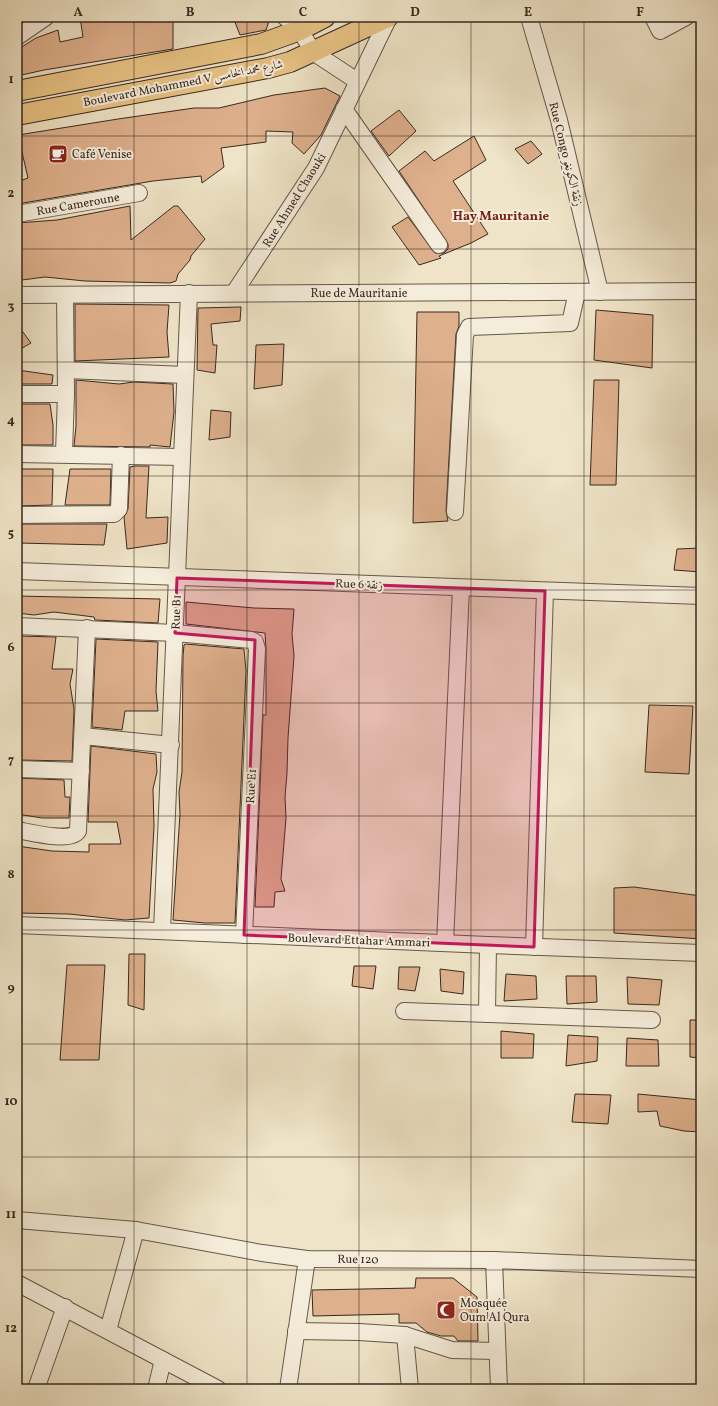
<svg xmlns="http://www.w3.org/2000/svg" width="718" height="1406" font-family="Vollkorn,Amiri,serif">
  <rect width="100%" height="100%" fill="#efe4c7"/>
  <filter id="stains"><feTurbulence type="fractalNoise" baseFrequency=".005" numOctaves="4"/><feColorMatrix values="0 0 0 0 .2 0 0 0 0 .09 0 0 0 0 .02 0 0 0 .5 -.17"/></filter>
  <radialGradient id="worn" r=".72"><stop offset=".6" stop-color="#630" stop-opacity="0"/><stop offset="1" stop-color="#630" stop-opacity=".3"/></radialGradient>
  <g fill="#deb08c" stroke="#382920">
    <path d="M 80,17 L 173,17 L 173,49 L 44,70 L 17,76 L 17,50 L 36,38 L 58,30 L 60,42 L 83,37 Z"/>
    <path d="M 233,17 L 264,17 L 269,21 L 266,30 L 240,35 Z"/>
    <path d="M 325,88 L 340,96 L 321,135 L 304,154 L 292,143 L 293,132 L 266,131 L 266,142 L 221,148 L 224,167 L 202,183 L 201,176 L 153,181 L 17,204 L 17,182 L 28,178 L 18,135 L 118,119 L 194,108 L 219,108 L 274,95 Z"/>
    <path d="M 399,110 L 416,131 L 389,156 L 371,131 Z"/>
    <path d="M 474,136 L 486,160 L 453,181 L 488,234 L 471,243 L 439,256 L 441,258 L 419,265 L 392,227 L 408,217 L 435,253 L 444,253 L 448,249 L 448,244 L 399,171 L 425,151 L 434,161 Z"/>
    <path d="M 531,141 L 542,154 L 528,164 L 515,149 Z"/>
    <path d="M 130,206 L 131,240 L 174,206 L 178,206 L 205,239 L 191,256 L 190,260 L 178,274 L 176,281 L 170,283 L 85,281 L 45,277 L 22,280 L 17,259 L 17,223 L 57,220 Z"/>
    <path d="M 75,304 L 169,305 L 167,332 L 169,357 L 75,361 Z"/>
    <path d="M 241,307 L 240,321 L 211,324 L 213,345 L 217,345 L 215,373 L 197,370 L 198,308 Z"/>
    <path d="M 596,310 L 653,315 L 652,368 L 594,360 Z"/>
    <path d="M 417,312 L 459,312 L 459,326 L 456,334 L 446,511 L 448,521 L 413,523 Z"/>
    <path d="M 17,324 L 31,343 L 17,351 Z"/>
    <path d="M 284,344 L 282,385 L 254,389 L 256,345 Z"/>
    <path d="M 17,370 L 53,375 L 52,384 L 17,384 Z"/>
    <path d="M 76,380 L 119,384 L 134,382 L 173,384 L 174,412 L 170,447 L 150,445 L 150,447 L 74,446 L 76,426 Z"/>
    <path d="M 594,380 L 619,380 L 616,485 L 590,485 Z"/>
    <path d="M 17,404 L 50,404 L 53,425 L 53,445 L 17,445 Z"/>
    <path d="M 211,410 L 231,412 L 230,437 L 209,440 Z"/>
    <path d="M 135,466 L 149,466 L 146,518 L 168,517 L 167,543 L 127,549 L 124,517 L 128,509 L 130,467 Z"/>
    <path d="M 17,469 L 53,469 L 52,505 L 17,506 Z"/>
    <path d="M 70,469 L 111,469 L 110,505 L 65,505 Z"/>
    <path d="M 17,524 L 107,524 L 104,545 L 17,543 Z"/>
    <path d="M 701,548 L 701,572 L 674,570 L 677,549 Z"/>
    <path d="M 17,596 L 160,599 L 158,623 L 95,620 L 94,617 L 54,612 L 34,615 L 17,613 Z"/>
    <path d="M 186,602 L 254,608 L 294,609 L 292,634 L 294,656 L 288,738 L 287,773 L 285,797 L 286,818 L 281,879 L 285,891 L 275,892 L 274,907 L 255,907 L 263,715 L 266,715 L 266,649 L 265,633 L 186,624 Z"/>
    <path d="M 18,636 L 56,637 L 52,669 L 73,669 L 70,684 L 74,709 L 72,761 L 17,760 L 20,669 Z"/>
    <path d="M 96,639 L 158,642 L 156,691 L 158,711 L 125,711 L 122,730 L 92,727 Z"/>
    <path d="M 185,644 L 244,649 L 246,671 L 235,923 L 205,923 L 173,920 L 180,814 L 179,792 L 182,772 L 183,656 L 184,645 Z"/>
    <path d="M 649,705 L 693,706 L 689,774 L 645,772 Z"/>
    <path d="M 91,746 L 156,754 L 157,772 L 153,789 L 154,827 L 149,918 L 125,920 L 69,914 L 17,913 L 17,846 L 52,851 L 89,852 L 89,844 L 121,844 L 117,822 L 88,822 Z"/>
    <path d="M 17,778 L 64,780 L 65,797 L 70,797 L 69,818 L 42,818 L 17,814 Z"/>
    <path d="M 634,887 L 701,896 L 701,939 L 614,933 L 614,888 Z"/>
    <path d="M 129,954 L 145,954 L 144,1010 L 128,1005 Z"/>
    <path d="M 67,965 L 105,965 L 99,1060 L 60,1060 Z"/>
    <path d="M 354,966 L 376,966 L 373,989 L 352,986 Z"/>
    <path d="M 399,967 L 420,967 L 415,991 L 398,989 Z"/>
    <path d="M 440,969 L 464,972 L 463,994 L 441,991 Z"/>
    <path d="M 506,974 L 536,976 L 537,999 L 504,1001 Z"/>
    <path d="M 566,976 L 596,976 L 597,1002 L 567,1004 Z"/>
    <path d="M 627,977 L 662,980 L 659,1005 L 628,1004 Z"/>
    <path d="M 690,1020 L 701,1020 L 701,1058 L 690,1057 Z"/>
    <path d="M 501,1031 L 534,1034 L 533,1058 L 501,1058 Z"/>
    <path d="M 568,1035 L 598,1037 L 597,1061 L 566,1066 Z"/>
    <path d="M 627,1038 L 658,1040 L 659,1066 L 626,1066 Z"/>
    <path d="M 575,1094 L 611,1095 L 608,1124 L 572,1122 Z"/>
    <path d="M 638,1094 L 701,1100 L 701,1132 L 684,1131 L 660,1126 L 657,1111 L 638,1112 Z"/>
    <path d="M 416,1278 L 453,1278 L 477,1297 L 478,1341 L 458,1341 L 454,1336 L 441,1336 L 427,1332 L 416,1323 L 399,1323 L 399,1314 L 313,1316 L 312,1290 L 415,1288 Z"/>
  </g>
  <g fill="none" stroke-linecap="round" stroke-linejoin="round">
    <defs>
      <g id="minor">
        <path d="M 285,17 L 300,30 L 313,52 L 357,81"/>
        <path d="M 529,17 L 559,120 L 600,292"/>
        <path d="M 653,17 L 660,31 L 686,17"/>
        <path d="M 17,37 L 46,17"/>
        <path d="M 344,109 L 439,245"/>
        <path d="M 17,214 L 139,193"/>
        <path d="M 234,293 L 316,168 L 389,17"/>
        <path d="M 17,295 L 701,291"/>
        <path d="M 66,370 L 185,375"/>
        <path d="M 17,394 L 66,394"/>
        <path d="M 64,453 L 66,394 L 65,295"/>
        <path d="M 17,454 L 182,457"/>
        <path d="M 455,512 L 465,335 L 469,327 L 570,323 L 577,292"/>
        <path d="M 17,515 L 114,514 L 119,509 L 121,455"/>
        <path d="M 17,571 L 701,596"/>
        <path d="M 17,626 L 175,633 L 251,640 L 255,642 L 257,649 L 244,935"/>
        <path d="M 83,736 L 171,745"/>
        <path d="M 17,769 L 81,771"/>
        <path d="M 17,830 C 29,832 71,843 78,831 L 87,628"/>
        <path d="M 17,925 L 488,945 L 701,953"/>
        <path d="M 162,931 L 189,293"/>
        <path d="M 445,943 L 461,588"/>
        <path d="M 534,947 L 545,591"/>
        <path d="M 404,1011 L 652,1020"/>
        <path d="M 487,1014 L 488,945"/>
        <path d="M 17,1220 L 136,1230 L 262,1253 L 307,1259 L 494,1260 L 701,1269"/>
        <path d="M 494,1260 L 499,1389"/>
        <path d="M 17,1283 L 218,1389"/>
        <path d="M 108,1330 L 136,1230"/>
        <path d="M 296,1331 L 359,1332 L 405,1335 L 452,1350 L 497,1351"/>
        <path d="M 405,1335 L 410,1389"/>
        <path d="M 36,1389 L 65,1307"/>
        <path d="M 156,1389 L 163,1360"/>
        <path d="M 288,1389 L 307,1259"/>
      </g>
      <g id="major">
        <path d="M 17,91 L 261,44 L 300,30 L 325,17"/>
        <path d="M 17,115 L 268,68 L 290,62 L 388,17"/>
      </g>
    </defs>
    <use href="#minor" stroke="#66584a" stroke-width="18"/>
    <use href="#major" stroke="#382920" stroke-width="22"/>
    <use href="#minor" stroke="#f5eddb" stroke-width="16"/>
    <use href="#major" stroke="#e8c284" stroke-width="20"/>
  </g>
  <path fill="#c2185b" fill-opacity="0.2" stroke="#c2185b" stroke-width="3" stroke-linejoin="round" d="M 177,578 L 545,591 L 534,947 L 244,935 L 255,640 L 175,633 Z"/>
  <path fill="none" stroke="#382920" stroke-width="1" stroke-opacity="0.55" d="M 134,17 L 134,1389M 247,17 L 247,1389M 359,17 L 359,1389M 471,17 L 471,1389M 584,17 L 584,1389M 17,136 L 701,136M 17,249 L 701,249M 17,362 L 701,362M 17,476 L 701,476M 17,590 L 701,590M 17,703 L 701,703M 17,816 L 701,816M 17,930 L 701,930M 17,1044 L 701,1044M 17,1157 L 701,1157M 17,1270 L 701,1270"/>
  <defs>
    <symbol id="cafe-square" viewBox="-11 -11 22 22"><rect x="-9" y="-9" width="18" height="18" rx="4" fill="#8f2418" stroke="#f5eddb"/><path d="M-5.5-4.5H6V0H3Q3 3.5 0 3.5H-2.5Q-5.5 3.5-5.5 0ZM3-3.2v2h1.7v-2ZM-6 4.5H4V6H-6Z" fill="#fff"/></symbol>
    <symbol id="mosque-square" viewBox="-11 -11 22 22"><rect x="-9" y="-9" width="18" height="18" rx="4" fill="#8f2418" stroke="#f5eddb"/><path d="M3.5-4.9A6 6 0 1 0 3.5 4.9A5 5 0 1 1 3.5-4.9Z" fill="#fff"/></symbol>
  </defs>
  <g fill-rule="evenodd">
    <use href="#cafe-square" x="47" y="143" width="22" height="22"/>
    <use href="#mosque-square" x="435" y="1299" width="22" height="22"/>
  </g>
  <g text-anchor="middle" stroke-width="4" stroke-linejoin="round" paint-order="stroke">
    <g font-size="12" fill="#382920" stroke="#f5eddb">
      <text transform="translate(183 83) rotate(-11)" y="4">Boulevard Mohammed V شارع محمد الخامس</text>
      <text transform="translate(566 154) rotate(76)" y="4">Rue Congo زنقة الكونغو</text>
      <text transform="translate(294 200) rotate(-58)" y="4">Rue Ahmed Chaouki</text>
      <text transform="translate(78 204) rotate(-10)" y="4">Rue Cameroune</text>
      <text x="359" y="297">Rue de Mauritanie</text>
      <text transform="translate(359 584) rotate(2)" y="4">Rue 6 زنقة</text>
      <text transform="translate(176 612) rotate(-88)" y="4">Rue B1</text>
      <text transform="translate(251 786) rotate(-87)" y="4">Rue E1</text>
      <text transform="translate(359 940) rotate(2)" y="4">Boulevard Ettahar Ammari</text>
      <text transform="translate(358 1259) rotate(1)" y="4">Rue 120</text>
    </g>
    <g font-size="12" fill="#382920" stroke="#f5eddb" text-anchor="start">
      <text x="72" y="158">Café Venise</text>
      <text x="460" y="1307">Mosquée<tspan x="460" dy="14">Oum Al Qura</tspan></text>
    </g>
    <g font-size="13" font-weight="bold" fill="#7a1f14" stroke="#f5eddb">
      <text x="501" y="220">Hay Mauritanie</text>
    </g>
  </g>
  <rect width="718" height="1406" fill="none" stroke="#efe4c7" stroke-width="44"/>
  <rect x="22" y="22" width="674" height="1362" fill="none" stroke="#382920" stroke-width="1.5"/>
  <g font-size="13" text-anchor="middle" font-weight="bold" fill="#382920">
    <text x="78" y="16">A</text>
    <text x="190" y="16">B</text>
    <text x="303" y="16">C</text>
    <text x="415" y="16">D</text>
    <text x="528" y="16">E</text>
    <text x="640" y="16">F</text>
    <text x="11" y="83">1</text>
    <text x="11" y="197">2</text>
    <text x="11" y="310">3</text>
    <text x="11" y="424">4</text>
    <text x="11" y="537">5</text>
    <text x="11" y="651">6</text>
    <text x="11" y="764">7</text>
    <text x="11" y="878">8</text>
    <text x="11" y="991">9</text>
    <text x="11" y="1105">10</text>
    <text x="11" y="1218">11</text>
    <text x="11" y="1332">12</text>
  </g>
  <rect width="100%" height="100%" filter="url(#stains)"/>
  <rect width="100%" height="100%" fill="url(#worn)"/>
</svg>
